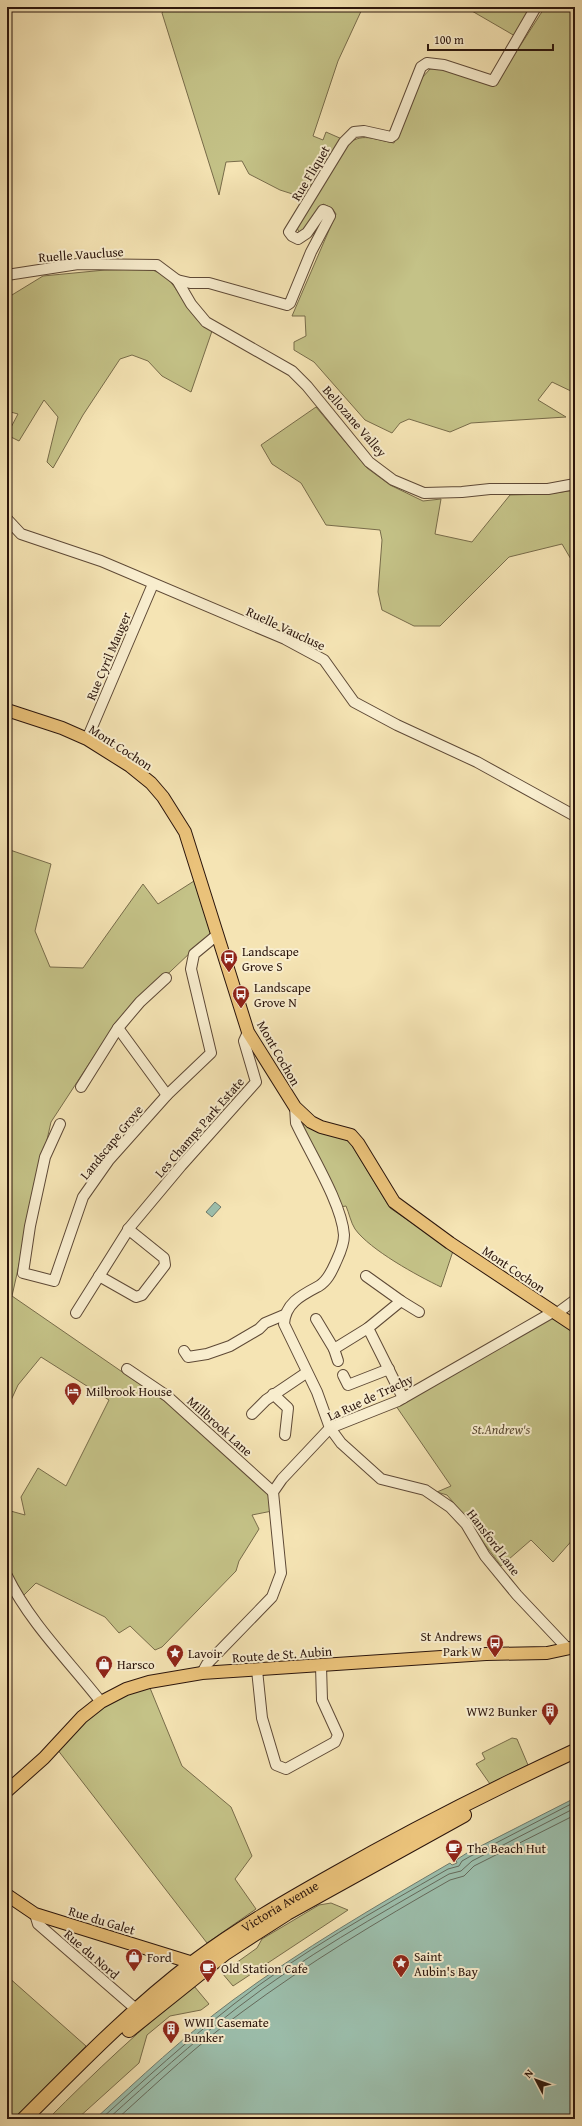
<svg xmlns="http://www.w3.org/2000/svg" width="582" height="2126" font-family="'Gentium Book Plus',serif">
  <rect width="100%" height="100%" fill="#f5e4b4"/>
  <filter id="stains"><feTurbulence type="fractalNoise" baseFrequency=".005" numOctaves="4"/><feColorMatrix values="0 0 0 0 .2 0 0 0 0 .09 0 0 0 0 .02 0 0 0 .5 -.17"/></filter>
  <radialGradient id="worn" r=".72"><stop offset=".6" stop-color="#630" stop-opacity="0"/><stop offset="1" stop-color="#630" stop-opacity=".3"/></radialGradient>
  <g fill="#c4c287" stroke="#786c4a">
    <path d="M 165,7 L 363,7 L 338,61 L 313,136 L 323,140 L 326,132 L 342,139 L 305,198 L 280,190 L 249,174 L 242,161 L 226,162 L 219,195 L 162,13 Z"/>
    <path d="M 465,7 L 533,7 L 515,36 Z"/>
    <path d="M 545,7 L 575,7 L 575,393 L 552,382 L 538,400 L 566,417 L 471,423 L 450,432 L 409,419 L 400,423 L 392,433 L 365,420 L 314,362 L 294,350 L 294,342 L 306,336 L 305,316 L 292,316 L 336,214 L 332,208 L 323,204 L 305,228 L 299,232 L 297,228 L 346,146 C 361,131 375,140 394,143 L 421,79 L 430,69 L 442,68 L 495,85 Z"/>
    <path d="M 105,270 C 115,270 148,268 155,271 C 181,281 184,317 212,331 L 191,392 L 162,376 L 148,361 L 132,355 L 120,359 L 83,415 L 53,468 L 47,462 L 58,417 L 44,400 L 19,441 L 7,435 L 18,414 L 7,411 L 7,370 L 10,366 L 7,335 L 7,298 L 43,276 Z"/>
    <path d="M 316,407 L 367,468 L 390,485 L 423,501 L 441,499 L 435,534 L 472,542 L 510,495 L 548,494 L 575,490 L 575,566 L 562,544 L 509,557 L 440,626 L 414,626 L 382,610 L 378,592 L 382,540 L 380,530 L 326,525 L 301,483 L 272,464 L 261,445 Z"/>
    <path d="M 7,846 L 10,850 L 51,864 L 35,931 L 50,967 L 83,968 L 143,884 L 158,904 L 194,881 L 211,933 L 115,1024 L 51,1122 L 12,1296 L 192,1420 L 269,1493 L 272,1511 L 252,1515 L 259,1529 L 239,1561 L 236,1571 L 162,1647 L 155,1650 L 130,1626 L 119,1633 L 105,1617 L 36,1583 L 22,1597 L 7,1572 L 7,1510 L 25,1515 L 21,1497 L 38,1468 L 66,1486 L 109,1400 L 41,1357 L 18,1385 L 7,1409 Z"/>
    <path d="M 304,1123 L 316,1131 L 332,1134 L 350,1142 L 390,1208 L 453,1251 L 441,1287 C 418,1276 370,1250 355,1229 C 351,1223 349,1213 346,1206 L 340,1207 L 303,1128 Z"/>
    <path d="M 552,1316 L 575,1331 L 575,1537 L 553,1562 L 531,1540 L 501,1566 L 453,1502 L 447,1495 L 437,1492 L 451,1486 L 396,1406 Z"/>
    <path d="M 150,1688 L 182,1766 L 231,1807 L 252,1856 L 235,1879 L 256,1909 L 207,1943 L 57,1749 L 94,1713 L 120,1696 Z"/>
    <path d="M 512,1738 L 517,1739 L 528,1765 L 490,1784 L 476,1764 L 485,1759 L 482,1753 Z"/>
    <path d="M 331,1903 L 348,1910 L 233,1986 L 222,1973 L 257,1948 L 262,1939 L 319,1905 Z"/>
    <path d="M 7,1976 L 86,2046 L 14,2119 L 7,2119 Z"/>
    <path d="M 194,1986 L 209,2004 L 201,2010 L 170,2016 L 147,2035 L 139,2063 L 77,2119 L 48,2119 C 95,2072 142,2027 194,1986 Z"/>
  </g>
  <g fill="#9cbfad" stroke="#6f7b6d">
    <path d="M 215,1202 L 221,1207 L 212,1217 L 206,1212 Z"/>
    <path d="M 575,1798 L 575,2119 L 95,2119 C 140,2078 184,2036 233,2000 C 302,1949 376,1906 450,1863 L 452,1865 L 457,1863 L 456,1860 L 467,1853 Z"/>
  </g>
  <g fill="none" stroke-linecap="round" stroke-linejoin="round">
    <g stroke="#646a5c" stroke-width="1">
      <path d="M 101,2119 C 144,2080 188,2040 234,2004 C 300,1952 375,1911 448,1869 L 459,1866 L 462,1861 L 469,1857 L 575,1802"/>
      <path d="M 108,2119 C 150,2081 192,2043 237,2008 C 303,1957 376,1916 449,1874 L 461,1871 L 472,1861 L 575,1808"/>
      <path d="M 117,2119 C 158,2082 198,2044 242,2012 C 308,1963 378,1921 450,1880 L 464,1876 L 474,1866 L 575,1815"/>
    </g>
    <defs>
      <g id="minor">
        <path d="M 7,275 L 78,264 L 157,265 L 177,280 L 191,304 L 206,322 L 292,371 L 307,386 L 369,462 L 393,480 L 424,493 L 462,492 L 490,489 L 548,489 L 575,484"/>
        <path d="M 177,280 L 190,283 L 209,283 L 287,305 L 290,303 L 311,252 L 330,216 L 328,212 L 323,210 L 307,233 L 298,239 L 292,236 L 289,232 L 344,142 L 354,132 L 364,131 L 391,137 L 394,135 L 421,67 L 427,63 L 444,65 L 493,81 L 536,7"/>
        <path d="M 7,519 L 21,534 L 101,561 L 285,639 L 324,660 L 354,702 L 397,725 L 477,762 L 575,816"/>
        <path d="M 87,739 L 153,584"/>
        <path d="M 118,1028 L 167,1095"/>
        <path d="M 81,1087 L 118,1028 L 140,1002 L 166,978"/>
        <path d="M 295,1107 L 296,1123 C 310,1153 342,1204 344,1235 C 344,1246 339,1255 335,1264 C 331,1273 327,1281 319,1286 C 302,1295 285,1303 284,1324 L 317,1392 L 330,1428 L 341,1443 L 381,1479 L 425,1490 L 450,1507 L 466,1524 L 485,1556 L 517,1595 L 568,1649"/>
        <path d="M 60,1124 L 45,1157 L 30,1226 L 23,1273 L 54,1281 L 83,1197 L 109,1160 L 167,1095 L 211,1053 L 191,969 L 194,954 L 217,935"/>
        <path d="M 99,1276 L 136,1297 L 142,1295 L 165,1265 L 164,1258 L 128,1229"/>
        <path d="M 366,1276 L 401,1301 L 368,1328 L 403,1398"/>
        <path d="M 401,1301 L 419,1312"/>
        <path d="M 76,1313 L 130,1227 L 181,1166 L 256,1082 L 244,1041 L 248,1032"/>
        <path d="M 556,1314 L 575,1300"/>
        <path d="M 316,1319 L 334,1349 L 368,1328"/>
        <path d="M 334,1349 L 338,1361"/>
        <path d="M 184,1351 L 188,1357 L 207,1354 L 230,1346 L 259,1329 L 265,1323 L 284,1315"/>
        <path d="M 127,1369 L 167,1396 L 273,1492"/>
        <path d="M 343,1375 L 348,1385 L 389,1369"/>
        <path d="M 273,1394 L 288,1408 L 285,1435"/>
        <path d="M 252,1414 L 266,1400 L 306,1373"/>
        <path d="M 7,1576 C 30,1623 69,1661 101,1702"/>
        <path d="M 257,1670 L 262,1718 L 276,1765 L 286,1769 L 335,1742 L 338,1735 L 322,1700 L 321,1666"/>
        <path d="M 202,1673 L 207,1664 L 272,1597 L 281,1573 L 273,1492 L 282,1479 L 330,1428 L 398,1401 L 553,1312"/>
        <path d="M 35,1914 L 38,1924 L 137,2010"/>
      </g>
      <g id="major">
        <path d="M 7,710 L 62,728 L 87,739 L 130,766 L 151,783 L 163,797 L 185,832 L 248,1032 L 295,1107 L 311,1122 L 321,1127 L 351,1135 L 358,1143 L 394,1202 L 450,1243 L 575,1326"/>
        <path d="M 7,1791 L 44,1758 L 82,1717 L 101,1702 L 126,1689 L 149,1682 L 202,1673 L 486,1654 L 547,1653 L 575,1647"/>
        <path d="M 7,1895 L 35,1914 L 193,1963"/>
      </g>
      <g id="highway">
        <path d="M 129,2030 L 225,1953 L 287,1913 L 464,1815"/>
        <path id="s1" d="M 24,2119 C 78,2065 132,2009 194,1962 C 238,1929 285,1902 333,1875 C 412,1830 493,1789 575,1751"/>
      </g>
    </defs>
    <use href="#minor" stroke="#5e4936" stroke-width="12"/>
    <use href="#major" stroke="#2b150c" stroke-width="14"/>
    <use href="#highway" stroke="#2b150c" stroke-width="16"/>
    <use href="#minor" stroke="#f8edce" stroke-width="10"/>
    <use href="#major" stroke="#eac27a" stroke-width="12"/>
    <use href="#highway" stroke="#eac27a" stroke-width="14"/>
  </g>
  <defs>
    <symbol id="bus-pin" viewBox="-11 -11 22 30"><path d="M0 17L-7.5 6A9.5 9.5 0 1 1 7.5 6Z" fill="#8f2418" stroke="#f8edce"/><path d="M-5-6H5V4H4V6H2V4H-2V6H-4V4H-5ZM-3.5-4V0h7V-4ZM-3.5 1.2v1.5H-2V1.2ZM2 1.2v1.5H3.5V1.2Z" fill="#fff"/></symbol>
    <symbol id="hotel-pin" viewBox="-11 -11 22 30"><path d="M0 17L-7.5 6A9.5 9.5 0 1 1 7.5 6Z" fill="#8f2418" stroke="#f8edce"/><path d="M-6-4.5h1.5V1H6V5H4.5V3h-9V5H-6ZM-4 0a1.8 1.8 0 1 1 3.6 0ZM.5 0V-2.5h3Q6-2.5 6 0Z" fill="#fff"/></symbol>
    <symbol id="sight-pin" viewBox="-11 -11 22 30"><path d="M0 17L-7.5 6A9.5 9.5 0 1 1 7.5 6Z" fill="#8f2418" stroke="#f8edce"/><path d="M0-6L1.8-2.2L6-1.7L2.9 1.2L3.7 5.4L0 3.3L-3.7 5.4L-2.9 1.2L-6-1.7L-1.8-2.2Z" fill="#fff"/></symbol>
    <symbol id="shop-pin" viewBox="-11 -11 22 30"><path d="M0 17L-7.5 6A9.5 9.5 0 1 1 7.5 6Z" fill="#8f2418" stroke="#f8edce"/><path d="M-5-2.5h2.3a2.7 3.5 0 0 1 5.4 0H5L5.5 6h-11ZM-1.5-2.5h3a1.5 2.3 0 0 0-3 0Z" fill="#fff"/></symbol>
    <symbol id="building-pin" viewBox="-11 -11 22 30"><path d="M0 17L-7.5 6A9.5 9.5 0 1 1 7.5 6Z" fill="#8f2418" stroke="#f8edce"/><path d="M-4-6H4V6H1V3H-1V6H-4ZM-2.5-4.3h1.7v1.8h-1.7ZM.8-4.3h1.7v1.8H.8ZM-2.5-1h1.7V.8h-1.7ZM.8-1h1.7V.8H.8Z" fill="#fff"/></symbol>
    <symbol id="cafe-pin" viewBox="-11 -11 22 30"><path d="M0 17L-7.5 6A9.5 9.5 0 1 1 7.5 6Z" fill="#8f2418" stroke="#f8edce"/><path d="M-5.5-4.5H6V0H3Q3 3.5 0 3.5H-2.5Q-5.5 3.5-5.5 0ZM3-3.2v2h1.7v-2ZM-6 4.5H4V6H-6Z" fill="#fff"/></symbol>
  </defs>
  <g fill-rule="evenodd">
    <use href="#bus-pin" x="219" y="948" width="20" height="27"/>
    <use href="#bus-pin" x="231" y="984" width="20" height="27"/>
    <use href="#hotel-pin" x="63" y="1381" width="20" height="27"/>
    <use href="#bus-pin" x="485" y="1633" width="20" height="27"/>
    <use href="#sight-pin" x="165" y="1643" width="20" height="27"/>
    <use href="#shop-pin" x="94" y="1654" width="20" height="27"/>
    <use href="#building-pin" x="540" y="1701" width="20" height="27"/>
    <use href="#cafe-pin" x="444" y="1838" width="20" height="27"/>
    <use href="#shop-pin" x="124" y="1947" width="20" height="27"/>
    <use href="#sight-pin" x="391" y="1953" width="20" height="27"/>
    <use href="#cafe-pin" x="198" y="1958" width="20" height="27"/>
    <use href="#building-pin" x="161" y="2019" width="20" height="27"/>
  </g>
  <g text-anchor="middle" stroke-width="4" stroke-linejoin="round" paint-order="stroke">
    <g font-size="13" fill="#2b150c" stroke="#f8edce">
      <text transform="translate(310 173) rotate(-59)" y="5">Rue Fliquet</text>
      <text transform="translate(81 254) rotate(-4)" y="5">Ruelle Vaucluse</text>
      <text transform="translate(355 421) rotate(49)" y="5">Bellozane Valley</text>
      <text transform="translate(286 628) rotate(25)" y="5">Ruelle Vaucluse</text>
      <text transform="translate(108 656) rotate(-67)" y="5">Rue Cyril Mauger</text>
      <text transform="translate(121 747) rotate(33)" y="5">Mont Cochon</text>
      <text transform="translate(279 1053) rotate(60)" y="5">Mont Cochon</text>
      <text transform="translate(199 1127) rotate(-49)" y="5">Les Champs Park Estate</text>
      <text transform="translate(111 1142) rotate(-51)" y="5">Landscape Grove</text>
      <text transform="translate(514 1269) rotate(34)" y="5">Mont Cochon</text>
      <text transform="translate(370 1397) rotate(-25)" y="5">La Rue de Trachy</text>
      <text transform="translate(220 1426) rotate(42)" y="5">Millbrook Lane</text>
      <text transform="translate(494 1542) rotate(53)" y="5">Hansford Lane</text>
      <text transform="translate(282 1654) rotate(-4)" y="5">Route de St. Aubin</text>
      <text dy="5" stroke="none"><textPath href="#s1" startOffset="334">Victoria Avenue</textPath></text>
      <text transform="translate(102 1920) rotate(17)" y="5">Rue du Galet</text>
      <text transform="translate(92 1954) rotate(41)" y="5">Rue du Nord</text>
    </g>
    <g font-size="13" fill="#2b150c" stroke="#f8edce" text-anchor="start">
      <text x="242" y="956">Landscape<tspan x="242" dy="15">Grove S</tspan></text>
      <text x="254" y="992">Landscape<tspan x="254" dy="15">Grove N</tspan></text>
      <text x="86" y="1396">Milbrook House</text>
      <text x="482" y="1641" text-anchor="end">St Andrews<tspan x="482" dy="15">Park W</tspan></text>
      <text x="188" y="1658">Lavoir</text>
      <text x="117" y="1669">Harsco</text>
      <text x="537" y="1716" text-anchor="end">WW2 Bunker</text>
      <text x="467" y="1853">The Beach Hut</text>
      <text x="414" y="1961">Saint<tspan x="414" dy="15">Aubin's Bay</tspan></text>
      <text x="147" y="1962">Ford</text>
      <text x="221" y="1973">Old Station Cafe</text>
      <text x="184" y="2027">WWII Casemate<tspan x="184" dy="15">Bunker</tspan></text>
    </g>
    <g font-size="13" font-style="italic" fill="#594931" stroke="#f8edce">
      <text x="501" y="1434">St.Andrew's</text>
    </g>
  </g>
  <rect width="582" height="2126" fill="none" stroke="#f5e4b4" stroke-width="24"/>
  <rect x="8" y="8" width="566" height="2110" fill="none" stroke="#2b150c" stroke-width="2"/>
  <rect x="12" y="12" width="558" height="2102" fill="none" stroke="#2b150c"/>
  <g transform="translate(536 2080) rotate(311)" stroke="#f8edce" stroke-width="3" paint-order="stroke">
  <path d="M0-3L7 15L0 10L-7 15Z" fill="#2b150c"/>
  <text y="-6" font-size="11" font-weight="bold" text-anchor="middle" fill="#2b150c">N</text>
  </g>
  <path d="M428 44v6h125v-6" fill="none" stroke="#2b150c" stroke-width="2"/>
  <text x="434" y="44" font-size="12" fill="#2b150c" stroke="#f8edce" stroke-width="3" paint-order="stroke">100 m</text>
  <rect width="100%" height="100%" filter="url(#stains)"/>
  <rect width="100%" height="100%" fill="url(#worn)"/>
</svg>
